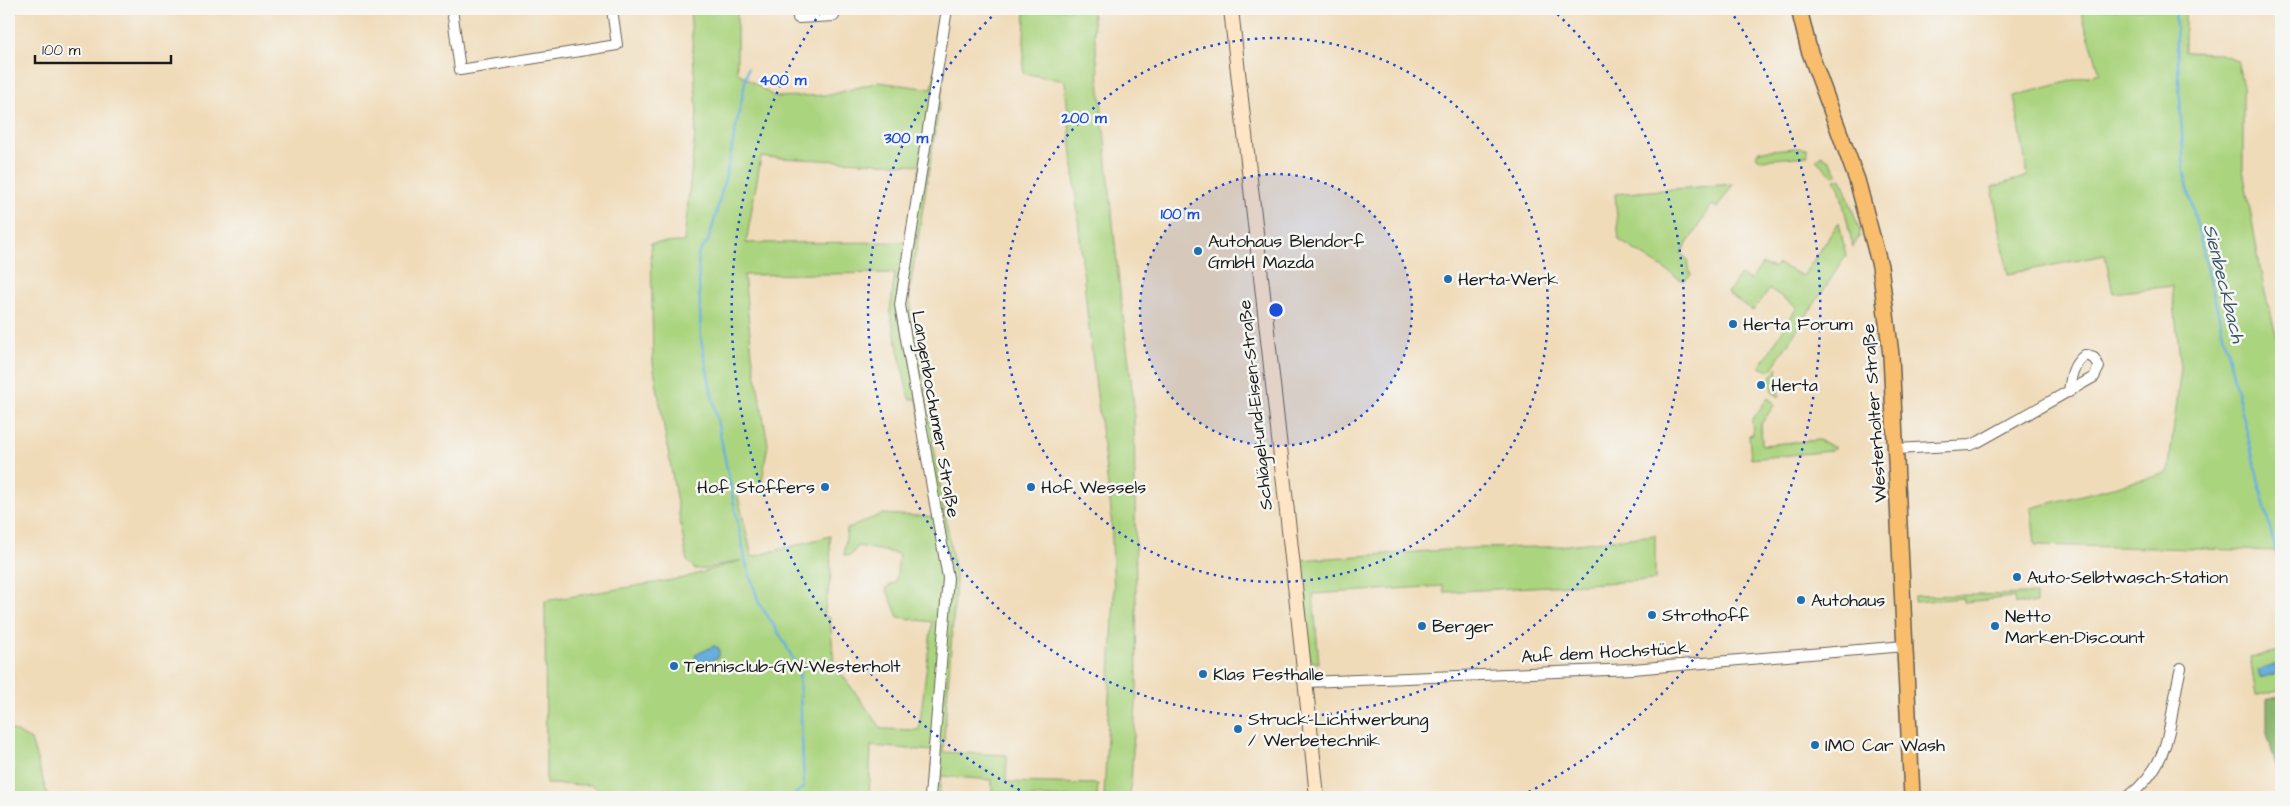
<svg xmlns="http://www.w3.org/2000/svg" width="2290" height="806" font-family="'Architects Daughter',sans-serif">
  <rect width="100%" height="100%" fill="#f6f6f2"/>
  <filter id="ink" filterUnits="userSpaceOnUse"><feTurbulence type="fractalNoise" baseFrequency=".02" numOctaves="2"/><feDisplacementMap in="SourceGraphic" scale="10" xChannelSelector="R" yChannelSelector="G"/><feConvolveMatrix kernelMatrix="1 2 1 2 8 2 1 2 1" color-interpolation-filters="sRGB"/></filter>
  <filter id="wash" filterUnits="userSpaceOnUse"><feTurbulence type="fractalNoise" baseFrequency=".0096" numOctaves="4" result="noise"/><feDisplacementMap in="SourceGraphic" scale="20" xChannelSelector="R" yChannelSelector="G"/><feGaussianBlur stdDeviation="1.12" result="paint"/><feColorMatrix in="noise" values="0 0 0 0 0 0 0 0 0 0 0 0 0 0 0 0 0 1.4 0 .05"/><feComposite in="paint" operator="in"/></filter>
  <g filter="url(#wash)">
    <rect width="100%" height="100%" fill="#f0dbb9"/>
    <g fill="#abd47f" stroke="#64784e" fill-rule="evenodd">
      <path d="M 690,9 L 737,9 L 737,72 L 775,97 L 830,95 L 878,82 L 932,89 L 936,68 L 945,70 L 909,294 L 956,580 L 943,752 L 1007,755 L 1006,782 L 1098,784 L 1097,797 L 992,797 L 992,780 L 941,776 L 939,797 L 930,797 L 934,751 L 871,746 L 869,797 L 601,797 L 601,791 L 592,785 L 546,784 L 545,601 L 684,578 L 742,560 L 705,569 L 695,569 L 687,561 L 653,363 L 651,243 L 684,242 L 697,113 ZM 761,157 L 920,165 L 908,242 L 746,243 ZM 895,273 L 890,312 L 909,399 L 917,399 L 937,517 L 882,514 L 847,529 L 844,555 L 850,556 L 858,546 L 899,554 L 896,581 L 886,588 L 898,617 L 932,622 L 919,730 L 882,729 L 834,664 L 830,618 L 824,615 L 831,575 L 830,536 L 752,557 L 737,492 L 761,487 L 768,444 L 752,354 L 744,275 Z"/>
      <path d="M 1025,9 L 1092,9 L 1118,274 L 1134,405 L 1137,688 L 1130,797 L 1104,797 L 1114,597 L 1111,511 L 1087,312 L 1065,81 L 1023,73 Z"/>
      <path d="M 2080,9 L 2185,9 L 2185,52 L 2217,53 L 2237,60 L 2243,86 L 2243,170 L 2264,289 L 2281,352 L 2281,551 L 2035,545 L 2031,508 L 2168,473 L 2181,368 L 2172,286 L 2113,293 L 2105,255 L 2008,274 L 1992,187 L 2028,176 L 2014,96 L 2100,73 Z"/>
      <path d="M 1796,148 L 1807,149 L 1808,156 L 1760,160 L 1756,155 L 1759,151 Z"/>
      <path d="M 1821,155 L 1829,160 L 1838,174 L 1833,176 L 1816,160 Z"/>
      <path d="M 1841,178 L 1860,231 L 1859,237 L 1853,247 L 1840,190 L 1835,180 Z"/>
      <path d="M 1733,184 L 1717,208 L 1712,205 L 1681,253 L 1686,258 L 1691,275 L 1683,281 L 1619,240 L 1615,194 Z"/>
      <path d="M 1839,222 L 1846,256 L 1770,371 L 1760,367 L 1797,307 L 1770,289 L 1753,311 L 1727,293 L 1741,275 L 1751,280 L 1762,264 L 1774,268 L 1778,264 L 1803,276 Z"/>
      <path d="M 1777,368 L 1779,397 L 1772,392 L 1770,378 Z"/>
      <path d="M 1768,398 L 1775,404 L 1761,424 L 1762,445 L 1819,440 L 1835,448 L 1830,451 L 1751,459 L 1749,435 L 1753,434 L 1752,420 Z"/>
      <path d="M 1655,535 L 1655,580 L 1444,592 L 1443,586 L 1313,594 L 1319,663 L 1313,662 L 1309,656 L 1300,560 L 1474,548 L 1550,547 Z"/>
      <path d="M 2036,594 L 2036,603 L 2015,604 L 2014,597 L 1964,602 L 1964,598 L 1914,602 L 1915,596 Z"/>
      <path d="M 2281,651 L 2281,689 L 2256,696 L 2250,657 Z"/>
      <path d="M 9,728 L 31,740 L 48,797 L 9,797 Z"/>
    </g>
    <path fill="#88b66e" stroke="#526945" d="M 2281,695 L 2281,783 L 2267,734 L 2267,699 Z"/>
    <g fill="#67aede" stroke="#42657d">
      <path d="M 714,646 L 719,648 L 719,657 L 706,663 L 697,661 L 695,655 Z"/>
      <path d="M 2281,663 L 2281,672 L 2260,678 L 2258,670 Z"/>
    </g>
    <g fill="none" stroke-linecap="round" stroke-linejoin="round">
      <g stroke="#67aede" stroke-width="2.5">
        <path d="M 2175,9 L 2184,172 L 2276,553 L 2281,552"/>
        <path d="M 748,68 L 729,162 L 714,222 L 708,241 L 698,254 L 701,340 L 746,563 L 759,603 L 782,638 L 799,670 L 804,787 L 792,797"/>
      </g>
    </g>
  </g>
  <g filter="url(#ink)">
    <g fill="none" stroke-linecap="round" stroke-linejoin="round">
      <defs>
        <g id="street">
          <path d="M 452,9 L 460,70 L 617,45 L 612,9"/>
          <path d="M 798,9 L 798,18 L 834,16 L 834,9"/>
          <path d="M 1896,449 L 1970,445 L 1978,442 L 2094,377 L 2099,367 L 2094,358 L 2085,355 C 2072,365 2071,377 2069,392"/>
          <path d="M 1307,682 L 1633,669 L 1905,646"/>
          <path d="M 930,797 L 948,578 L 900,305 L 947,9"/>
          <path d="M 2128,797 C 2176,759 2167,721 2181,668"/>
        </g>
        <path id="secondary" d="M 1231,9 C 1260,272 1291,534 1317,797"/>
        <path id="primary" d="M 1799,9 L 1809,50 L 1857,180 L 1880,266 L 1891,355 L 1912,797"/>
      </defs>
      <use href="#street" stroke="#665f53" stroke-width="12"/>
      <use href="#secondary" stroke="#665f53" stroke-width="16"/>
      <use href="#primary" stroke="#665f53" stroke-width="18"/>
      <use href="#street" stroke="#fff" stroke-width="10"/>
      <use href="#secondary" stroke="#fde5c5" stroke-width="14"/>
      <use href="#primary" stroke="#f9be6d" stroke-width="15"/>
    </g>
  </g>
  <circle cx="1276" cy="310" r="136" fill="#1d4ed8" fill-opacity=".12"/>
  <g fill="none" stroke="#1d4ed8" stroke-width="2.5" stroke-dasharray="2.5 5">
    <circle cx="1276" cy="310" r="136"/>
    <circle cx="1276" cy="310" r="272"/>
    <path d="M1552 9A408 408 0 1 1 1000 9"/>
    <path d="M1033 797A544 544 0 0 1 822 10M1730 10A544 544 0 0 1 1519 797"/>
  </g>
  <g fill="#1f6fb2" stroke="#f6f6f2" stroke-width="2">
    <circle cx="1198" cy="251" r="5"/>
    <circle cx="1448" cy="279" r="5"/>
    <circle cx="1733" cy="324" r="5"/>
    <circle cx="1761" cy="385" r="5"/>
    <circle cx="825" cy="487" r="5"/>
    <circle cx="1031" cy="487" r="5"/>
    <circle cx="2017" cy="577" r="5"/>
    <circle cx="1801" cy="600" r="5"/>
    <circle cx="1652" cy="615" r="5"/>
    <circle cx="1422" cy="626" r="5"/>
    <circle cx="1995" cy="626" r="5"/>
    <circle cx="674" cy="666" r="5"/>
    <circle cx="1203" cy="674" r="5"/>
    <circle cx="1238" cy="729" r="5"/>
    <circle cx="1815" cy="745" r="5"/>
  </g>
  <g text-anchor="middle" stroke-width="5" stroke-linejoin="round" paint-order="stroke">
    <g font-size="18" fill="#1c1c1c" stroke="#f6f6f2" text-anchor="start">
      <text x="1208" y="247">Autohaus Blendorf<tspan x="1208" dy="21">GmbH Mazda</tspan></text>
      <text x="1458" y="285">Herta-Werk</text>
      <text x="1743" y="330">Herta Forum</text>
      <text x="1771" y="391">Herta</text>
      <text x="815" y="493" text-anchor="end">Hof Stoffers</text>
      <text x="1041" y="493">Hof Wessels</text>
      <text x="2027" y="583">Auto-Selbtwasch-Station</text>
      <text x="1811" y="606">Autohaus</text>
      <text x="1662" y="621">Strothoff</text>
      <text x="2005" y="622">Netto<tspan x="2005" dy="21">Marken-Discount</tspan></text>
      <text x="1432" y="632">Berger</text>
      <text x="684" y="672">Tennisclub-GW-Westerholt</text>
      <text x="1213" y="680">Klas Festhalle</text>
      <text x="1248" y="725">Struck-Lichtwerbung<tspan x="1248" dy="21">/ Werbetechnik</tspan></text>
      <text x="1825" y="751">IMO Car Wash</text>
    </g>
    <g font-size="18" fill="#1c1c1c" stroke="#f6f6f2">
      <text transform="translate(1255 405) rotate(-96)" y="6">Schlägel-und-Eisen-Straße</text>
      <text transform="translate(1874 413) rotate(-94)" y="6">Westerholter Straße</text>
      <text transform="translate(936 414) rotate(80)" y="6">Langenbochumer Straße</text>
      <text transform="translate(1605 652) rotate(-3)" y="6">Auf dem Hochstück</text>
    </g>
    <g font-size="19" font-style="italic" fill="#3a566a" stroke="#f6f6f2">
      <text transform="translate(2225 283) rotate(76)" y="7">Sienbeckbach</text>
    </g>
  </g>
  <circle cx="1276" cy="310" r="8" fill="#1d4ed8" stroke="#f6f6f2" stroke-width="2.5"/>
  <g font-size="15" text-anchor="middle" font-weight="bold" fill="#1d4ed8" stroke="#f6f6f2" stroke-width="5" stroke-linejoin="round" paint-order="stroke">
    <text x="783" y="85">400 m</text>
    <text x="1084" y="123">200 m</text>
    <text x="906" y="143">300 m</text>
    <text x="1180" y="219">100 m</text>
  </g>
  <rect width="2290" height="806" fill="none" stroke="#f6f6f2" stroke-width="30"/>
  <path d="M35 55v8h136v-8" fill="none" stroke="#1c1c1c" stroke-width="2.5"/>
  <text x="42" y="55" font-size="15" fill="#1c1c1c" stroke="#f6f6f2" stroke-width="4" paint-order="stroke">100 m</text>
</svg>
